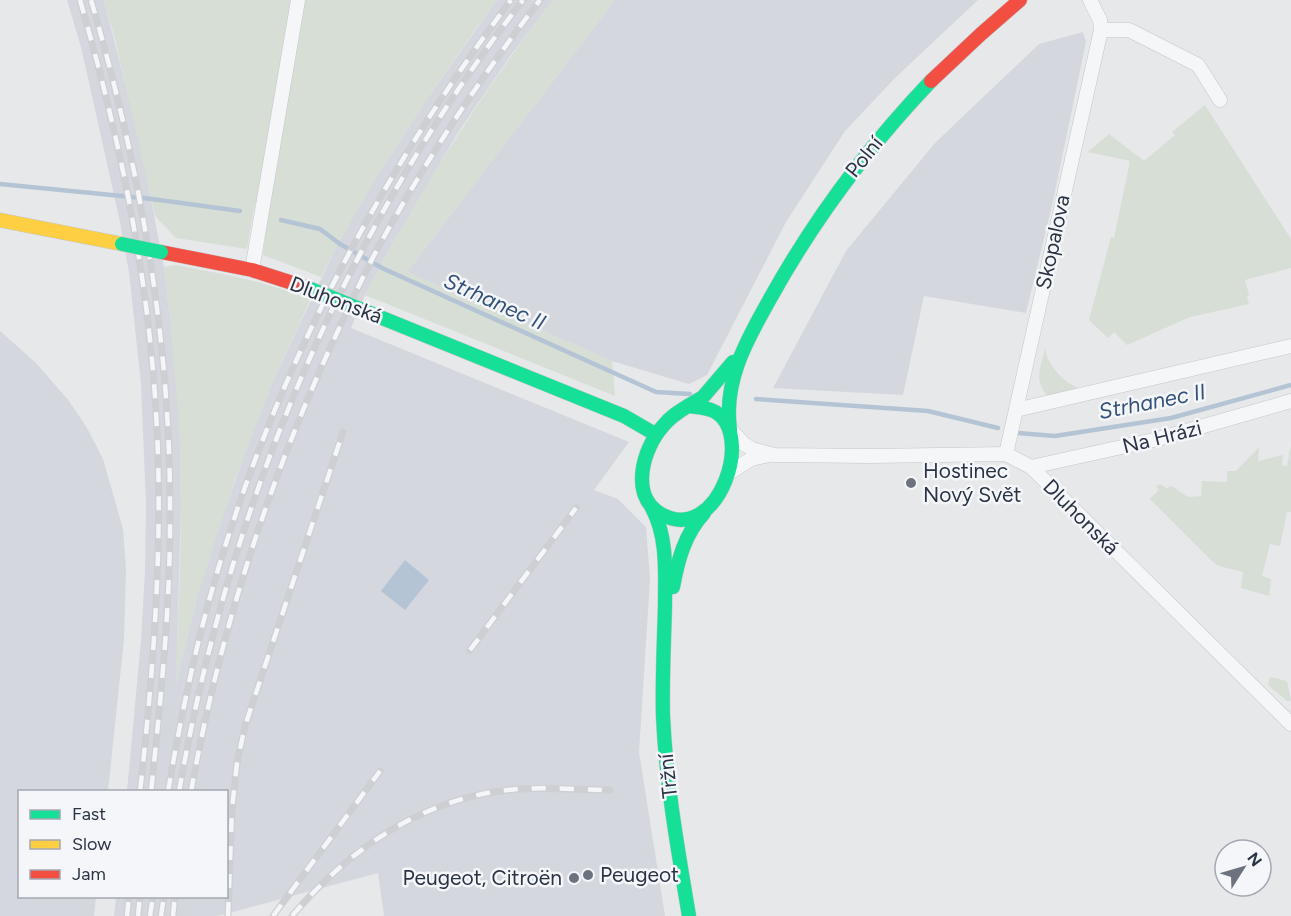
<svg xmlns="http://www.w3.org/2000/svg" width="1291" height="916" font-family="Figtree,sans-serif">
  <rect width="100%" height="100%" fill="#e6e8ea"/>
  <g fill="#d4d7dd">
    <path d="M 67,0 L 104,0 L 140,143 L 164,267 L 177,381 L 180,442 L 181,505 L 176,684 L 197,597 L 216,536 L 252,433 L 272,384 L 301,321 L 345,229 L 360,203 L 422,106 L 497,0 L 553,0 L 511,55 L 459,131 L 388,252 L 365,295 L 351,328 L 629,442 L 594,490 L 618,499 L 646,527 L 650,579 L 639,752 L 665,916 L 384,916 L 378,873 L 218,916 L 114,916 L 116,897 L 226,896 L 226,792 L 127,791 L 141,640 L 145,572 L 146,504 L 141,384 L 129,272 L 120,222 L 81,47 Z"/>
    <path d="M 615,0 L 978,0 L 895,78 L 845,131 L 786,222 L 707,375 L 689,384 L 612,361 L 407,272 Z"/>
    <path d="M 1083,32 L 1086,42 L 1053,201 L 1026,313 L 924,296 L 903,395 L 773,388 L 846,251 L 935,143 L 1039,44 Z"/>
    <path d="M 0,331 L 36,363 L 69,401 L 87,428 L 103,459 L 123,529 L 126,569 L 124,639 L 108,791 L 20,792 L 20,896 L 96,897 L 94,916 L 0,916 Z"/>
  </g>
  <g fill="#d6ded6">
    <path d="M 104,0 L 497,0 C 432,88 371,180 321,277 L 263,255 L 269,207 L 255,203 L 247,249 L 176,238 L 155,216 L 115,39 Z"/>
    <path d="M 553,0 L 615,0 L 407,272 L 612,361 L 615,396 L 365,295 C 420,191 481,93 553,0 Z"/>
    <path d="M 1205,105 L 1291,239 L 1291,268 L 1245,280 L 1249,295 L 1247,297 L 1249,304 L 1190,317 L 1127,345 L 1114,332 L 1108,338 L 1089,320 L 1111,237 L 1114,238 L 1130,161 L 1088,152 L 1109,134 L 1144,161 L 1175,135 L 1172,132 Z"/>
    <path d="M 176,265 C 221,274 267,281 310,300 L 272,384 L 235,480 L 197,597 L 175,688 C 178,627 181,566 181,505 C 181,425 173,346 164,267 Z"/>
    <path d="M 1045,348 C 1047,366 1066,385 1083,390 L 1048,396 C 1033,380 1041,368 1045,348 Z"/>
    <path d="M 1291,445 L 1291,512 L 1287,512 L 1280,546 L 1270,544 L 1262,576 L 1271,579 L 1269,596 L 1241,588 L 1243,572 L 1219,566 L 1214,563 L 1150,499 L 1159,490 L 1156,486 L 1160,484 L 1168,489 L 1169,486 L 1173,487 L 1188,497 L 1201,496 L 1202,481 L 1227,482 L 1227,471 L 1236,471 L 1259,447 L 1258,461 L 1283,455 L 1282,465 L 1287,466 Z"/>
    <path d="M 1270,677 L 1287,681 L 1291,701 L 1287,701 L 1268,685 Z"/>
  </g>
  <path fill="#b4c4d5" d="M 405,560 L 429,580 L 405,610 L 381,591 Z"/>
  <g fill="none" stroke-linecap="round" stroke-linejoin="round">
    <g stroke="#b4c4d5" stroke-width="4.5">
      <path d="M 0,184 L 152,199 L 240,211"/>
      <path d="M 281,220 L 320,229 L 340,244 L 382,268 L 656,392 L 690,394"/>
      <path d="M 756,399 L 928,411 L 998,428"/>
      <path d="M 1018,433 L 1055,436 L 1171,418 L 1291,385"/>
    </g>
    <defs>
      <g id="street">
        <path d="M 1101,30 L 1129,30 L 1198,65 L 1220,100"/>
        <path d="M 252,270 L 298,0"/>
        <path d="M 1016,410 L 1291,346"/>
        <path d="M 732,431 L 744,444 L 752,449 L 774,455 L 870,456 L 1006,454 L 1031,467 L 1291,724"/>
        <path d="M 1006,454 L 1101,30 L 1100,20 L 1090,0"/>
        <path d="M 1031,467 L 1158,439 L 1291,401"/>
        <path d="M 729,473 L 751,459 L 769,455"/>
      </g>
      <g id="fast">
        <path d="M 360,309 L 624,416 L 655,434"/>
        <path d="M 688,406 C 695,407 704,407 711,410 C 758,427 719,547 661,514 C 629,496 643,448 663,426 C 670,417 678,412 688,406 Z"/>
        <path d="M 688,406 L 703,397 L 733,362"/>
        <path d="M 730,429 C 723,380 748,338 771,297 C 815,218 869,146 931,81"/>
        <path d="M 652,508 C 668,538 665,573 665,606 C 664,643 662,680 663,716 C 666,784 678,850 689,916"/>
        <path d="M 673,587 C 678,559 685,534 704,513"/>
      </g>
      <path id="slow" d="M 0,220 L 122,244"/>
      <g id="jam">
        <path d="M 931,81 L 981,34 L 1020,0"/>
        <path d="M 161,252 L 252,270 L 308,288"/>
      </g>
    </defs>
    <use href="#street" stroke="#c4c6c8" stroke-width="15"/>
    <use href="#fast" stroke="#c4c6c8" stroke-width="15"/>
    <use href="#slow" stroke="#c4c6c8" stroke-width="15"/>
    <use href="#jam" stroke="#c4c6c8" stroke-width="15"/>
    <use href="#street" stroke="#f5f6f7" stroke-width="14"/>
    <use href="#fast" stroke="#16e098" stroke-width="14"/>
    <use href="#slow" stroke="#ffcf43" stroke-width="14"/>
    <use href="#jam" stroke="#f24e42" stroke-width="14"/>
    <defs>
      <g id="rail">
        <path d="M 80,0 C 116,125 144,253 154,383 C 165,519 155,656 140,792"/>
        <path d="M 91,0 C 139,164 170,334 170,506 C 171,602 161,696 151,792"/>
        <path d="M 470,650 L 576,508"/>
        <path d="M 168,792 C 179,727 192,663 209,601 C 269,383 376,180 511,0"/>
        <path d="M 179,792 C 229,504 344,231 523,0"/>
        <path d="M 191,792 C 218,639 266,489 330,348 C 346,314 361,279 379,246 C 426,160 480,78 540,0"/>
        <path d="M 127,916 L 129,896"/>
        <path d="M 138,916 L 140,896"/>
        <path d="M 150,916 L 153,896"/>
        <path d="M 161,916 L 164,896"/>
        <path d="M 173,916 L 175,896"/>
        <path d="M 228,916 L 232,809 L 237,763 L 245,726 L 343,432"/>
        <path d="M 273,916 L 380,771"/>
        <path d="M 292,916 C 351,847 426,796 518,789 C 548,787 580,790 610,790"/>
      </g>
    </defs>
    <use href="#rail" stroke="#cecfd2" stroke-width="7"/>
    <use href="#rail" stroke="#f4f6f9" stroke-width="4.5" stroke-dasharray="14" stroke-linecap="butt"/>
    <defs>
      <g id="fast-bridge">
        <path d="M 122,244 L 161,252"/>
        <path d="M 308,288 L 360,309"/>
      </g>
    </defs>
    <use href="#fast-bridge" stroke="#c4c6c8" stroke-width="15" stroke-linecap="butt"/>
    <use href="#fast-bridge" stroke="#16e098" stroke-width="14"/>
  </g>
  <g fill="#6c737f" stroke="#f4f6f9" stroke-width="2">
    <circle cx="911" cy="483" r="6"/>
    <circle cx="588" cy="875" r="6"/>
    <circle cx="574" cy="878" r="6"/>
  </g>
  <g text-anchor="middle" stroke-width="5" stroke-linejoin="round" paint-order="stroke">
    <g font-size="21" fill="#2b3445" stroke="#f4f6f9">
      <text transform="translate(864 157) rotate(-51)" y="7">Polní</text>
      <text transform="translate(1053 242) rotate(-78)" y="7">Skopalova</text>
      <text transform="translate(336 300) rotate(21)" y="7">Dluhonská</text>
      <text transform="translate(1162 437) rotate(-14)" y="7">Na Hrázi</text>
      <text transform="translate(1081 517) rotate(45)" y="7">Dluhonská</text>
      <text transform="translate(668 776) rotate(-96)" y="7">Tržní</text>
    </g>
    <g font-size="21" fill="#2b3445" stroke="#f4f6f9" text-anchor="start">
      <text x="923" y="478">Hostinec<tspan x="923" dy="24">Nový Svět</tspan></text>
      <text x="600" y="882">Peugeot</text>
      <text x="562" y="885" text-anchor="end">Peugeot, Citroën</text>
    </g>
    <g font-size="22" font-style="italic" fill="#34527a" stroke="#f4f6f9">
      <text transform="translate(495 301) rotate(24)" y="8">Strhanec II</text>
      <text transform="translate(1152 401) rotate(-11)" y="8">Strhanec II</text>
    </g>
  </g>
  <rect x="18" y="790" width="210" height="108" fill="#f4f6f9" stroke="#a4a8b1" stroke-width="1.5"/>
  <rect x="30" y="810" width="30" height="9" fill="#16e098" stroke="#a4a8b1" stroke-width="1.5"/>
  <text x="72" y="820" font-size="18" fill="#2b3445">Fast</text>
  <rect x="30" y="840" width="30" height="9" fill="#ffcf43" stroke="#a4a8b1" stroke-width="1.5"/>
  <text x="72" y="850" font-size="18" fill="#2b3445">Slow</text>
  <rect x="30" y="870" width="30" height="9" fill="#f24e42" stroke="#a4a8b1" stroke-width="1.5"/>
  <text x="72" y="880" font-size="18" fill="#2b3445">Jam</text>
  <g transform="translate(1243 868) rotate(53)"><circle r="28" fill="#f4f6f9" stroke="#a4a8b1" stroke-width="1.5"/>
  <path d="M0-4.5L10 22L0 15L-10 22Z" fill="#6c737f"/>
  <text y="-9" font-size="16" font-weight="bold" text-anchor="middle" fill="#2b3445">N</text>
  </g>
</svg>
